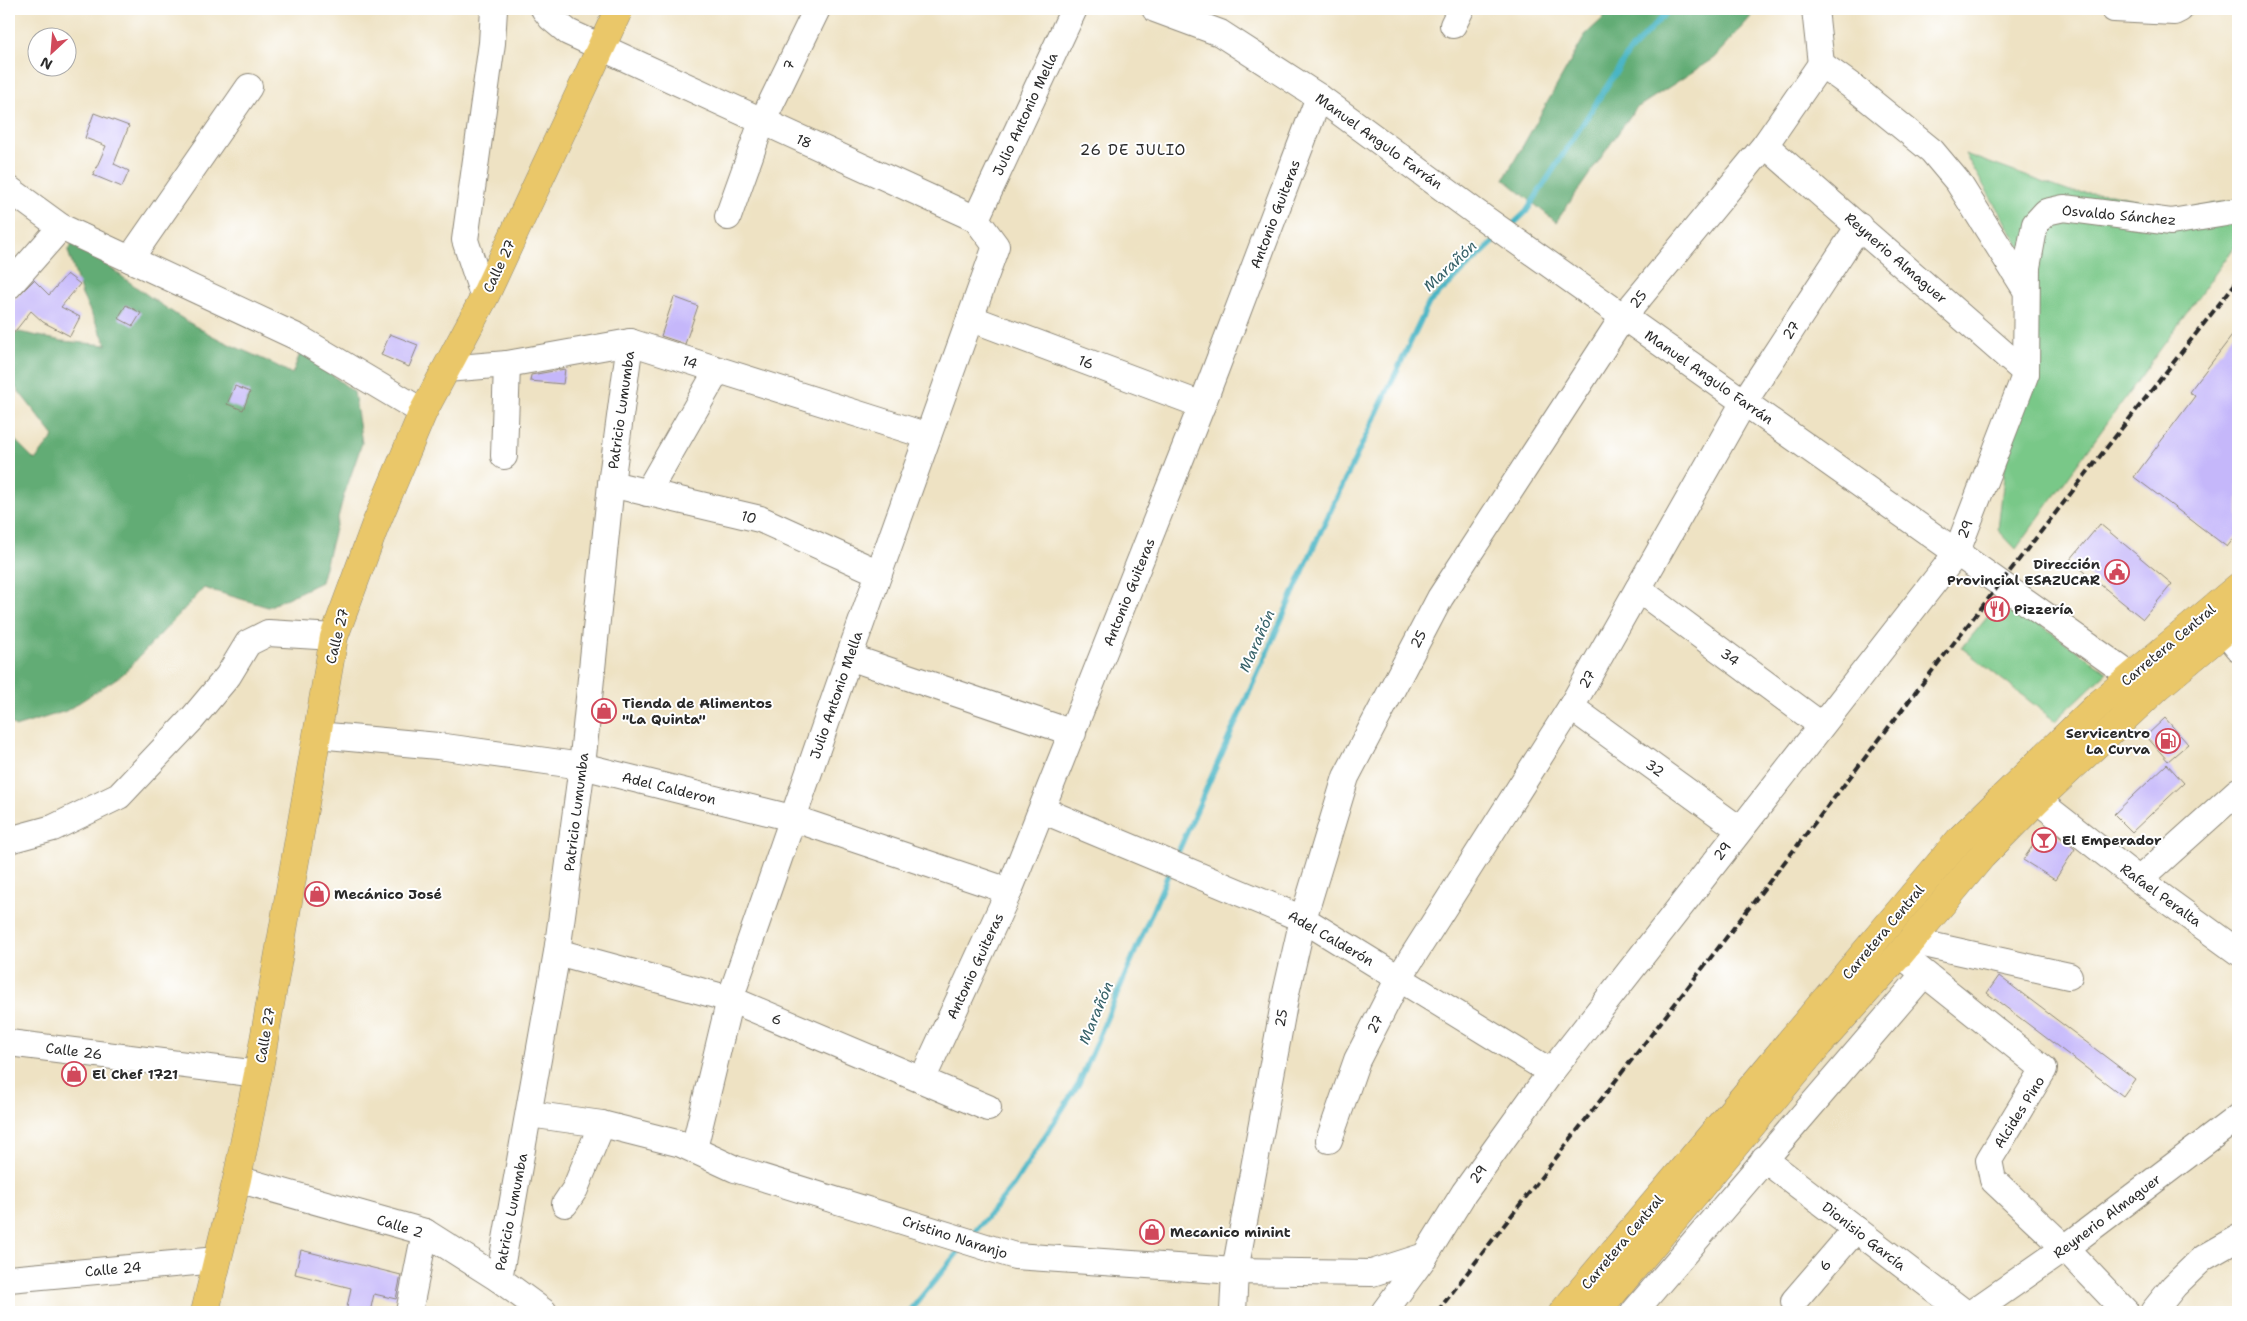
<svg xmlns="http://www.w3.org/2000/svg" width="2247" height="1321" font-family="'Shantell Sans',sans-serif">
  <rect width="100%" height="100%" fill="#fff"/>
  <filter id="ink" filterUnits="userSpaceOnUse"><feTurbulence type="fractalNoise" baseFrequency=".02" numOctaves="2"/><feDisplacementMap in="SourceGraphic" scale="10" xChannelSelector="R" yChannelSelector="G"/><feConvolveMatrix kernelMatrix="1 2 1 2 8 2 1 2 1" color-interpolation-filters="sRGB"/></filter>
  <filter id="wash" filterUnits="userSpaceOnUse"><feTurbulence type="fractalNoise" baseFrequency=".0096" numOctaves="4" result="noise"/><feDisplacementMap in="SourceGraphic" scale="20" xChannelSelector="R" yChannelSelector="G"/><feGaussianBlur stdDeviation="1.12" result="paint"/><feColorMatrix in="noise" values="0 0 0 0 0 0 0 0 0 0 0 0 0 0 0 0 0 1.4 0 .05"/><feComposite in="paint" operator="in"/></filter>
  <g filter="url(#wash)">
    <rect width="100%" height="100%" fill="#eee2c3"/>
    <g fill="#79c888" stroke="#527a5a">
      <path d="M 1965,154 L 2070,192 L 2111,194 L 2180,209 L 2238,200 L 2238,242 L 2016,549 L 1998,530 L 2006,458 L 2034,271 Z"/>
      <path d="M 2003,598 L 2107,672 L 2055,721 L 1962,648 Z"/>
    </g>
    <g fill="#62ac74" stroke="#466c50">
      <path d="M 1613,9 L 1758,9 L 1714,58 L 1635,109 L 1556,222 L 1504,179 L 1586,34 Z"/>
      <path d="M 74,240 C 119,274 163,310 213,336 C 239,350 267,359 292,374 L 301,351 L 354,392 L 362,443 L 344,495 L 321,582 L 268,607 L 204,588 L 123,674 L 66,711 L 15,727 L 9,721 L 9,434 L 35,460 L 54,436 L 9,379 L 9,336 L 19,332 L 62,341 L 107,345 L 82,295 L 68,251 Z"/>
    </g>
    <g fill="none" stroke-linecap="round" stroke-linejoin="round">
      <g stroke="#48b5c5" stroke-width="5.5">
        <path d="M 1510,227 L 1526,212 L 1629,52 L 1670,9"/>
        <path d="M 1175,859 L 1319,535 L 1429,303 L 1499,237"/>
        <path d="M 972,1235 L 1013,1186 L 1079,1083 L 1170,870"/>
        <path d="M 909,1312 L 963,1246"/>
      </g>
    </g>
    <g id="blocks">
      <g fill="#c5b7fa">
        <path d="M 94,113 L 129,126 L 114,164 L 129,171 L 122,187 L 93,175 L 106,146 L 85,138 Z"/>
        <path d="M 67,274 L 80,284 L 61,307 L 80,317 L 70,336 L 43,322 L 31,311 L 9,339 L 9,305 L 34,280 L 49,295 Z"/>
        <path d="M 674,297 L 698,306 L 685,344 L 661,336 Z"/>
        <path d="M 126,305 L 141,313 L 133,326 L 118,318 Z"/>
        <path d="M 2238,328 L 2238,533 L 2227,547 L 2134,477 L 2195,396 L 2189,392 Z"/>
        <path d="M 390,334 L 418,345 L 409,367 L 381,355 Z"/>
        <path d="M 565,369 L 563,384 L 530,381 L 531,375 Z"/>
        <path d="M 235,386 L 250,392 L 243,410 L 227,404 Z"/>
        <path d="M 2100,524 L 2172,584 L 2143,619 L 2070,560 Z"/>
        <path d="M 2165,718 L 2188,744 L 2168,761 L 2146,736 Z"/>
        <path d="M 2167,764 L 2184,783 L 2132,832 L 2114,814 Z"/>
        <path d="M 2046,826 L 2075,849 L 2055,880 L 2023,860 Z"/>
        <path d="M 1999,976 L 2135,1079 L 2123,1096 L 1987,993 Z"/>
        <path d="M 301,1250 L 401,1275 L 396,1299 L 374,1294 L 370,1312 L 346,1312 L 351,1288 L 295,1274 Z"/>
      </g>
    </g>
  </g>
  <g filter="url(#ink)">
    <use href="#blocks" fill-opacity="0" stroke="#8c8677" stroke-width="1"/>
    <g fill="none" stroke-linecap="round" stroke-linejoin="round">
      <defs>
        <g id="minor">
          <path d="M 544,9 L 551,18 L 568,32 L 976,219 L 996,246 L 849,657 L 730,999 L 694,1149"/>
          <path d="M 1155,9 L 1220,33 L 1319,97 L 1474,211 L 2131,676"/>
          <path d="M 1815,9 L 1821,64"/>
          <path d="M 2114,9 L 2174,12 L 2180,9"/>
          <path d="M 1453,25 L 1461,9"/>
          <path d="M 1821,64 L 1857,90 L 1932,151 L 1958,182 L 2026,290"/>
          <path d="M 1765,145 L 2026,373"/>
          <path d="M 9,189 L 61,227 L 297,337 L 423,412"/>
          <path d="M 728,217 L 762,122 L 817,9"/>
          <path d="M 976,219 L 1074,9"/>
          <path d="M 130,259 L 249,87"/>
          <path d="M 9,286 L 61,227"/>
          <path d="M 484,298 L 465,240 L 492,43 L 494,9"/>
          <path d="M 970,318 L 1202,405"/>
          <path d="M 446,369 L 507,364 L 630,342 L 928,436"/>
          <path d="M 504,456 L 507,364"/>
          <path d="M 611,484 L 760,519 L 879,573"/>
          <path d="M 647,493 L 717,371"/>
          <path d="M 1638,589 L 1821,725"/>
          <path d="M 2210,614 L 2238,648"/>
          <path d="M 849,657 L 1073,733"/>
          <path d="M 1571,707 L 1739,829"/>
          <path d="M 317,735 L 438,746 L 582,766 L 792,818 L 1009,891"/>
          <path d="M 2037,800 L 2139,880 L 2238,952"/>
          <path d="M 1042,810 L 1303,919 L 1551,1072"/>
          <path d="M 9,840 L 53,828 L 119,796 L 192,719 L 228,676 L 248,643 L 268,633 L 334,637"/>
          <path d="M 2139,880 L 2238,791"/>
          <path d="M 1911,941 L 2069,976"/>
          <path d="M 557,952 L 730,999 L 988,1108"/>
          <path d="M 1900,954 L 2044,1069 L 1989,1160 L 1993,1180 L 2065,1248 L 2126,1312"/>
          <path d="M 9,1043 L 258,1074"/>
          <path d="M 922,1080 L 1009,891 L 1202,405 L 1319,97"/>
          <path d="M 529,1114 L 602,1124 L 681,1144 L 735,1169 L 1015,1256 L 1235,1271 L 1372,1273 L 1425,1256"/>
          <path d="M 1329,1140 L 1357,1060 L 1399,978 L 1571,707 L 1744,402 L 1859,226"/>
          <path d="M 1764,1159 L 1964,1312"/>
          <path d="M 237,1179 L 425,1232 L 499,1279 L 544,1312"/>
          <path d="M 565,1204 L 575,1189 L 602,1124"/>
          <path d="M 9,1279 L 217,1260"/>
          <path d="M 499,1279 L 557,952 L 582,766 L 611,484 L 630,342"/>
          <path d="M 1794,1301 L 1856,1229"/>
          <path d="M 409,1312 L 425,1232"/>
          <path d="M 1233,1312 L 1235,1271 L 1286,993 L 1303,919 L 1346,777 L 1440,598 L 1623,317 L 1765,145 L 1821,64"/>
          <path d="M 1384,1312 L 1425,1256 L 1464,1193 L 1551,1072 L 1956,554 L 2026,373 L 2027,267 L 2035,224 L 2046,212 L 2064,208 L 2171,222 L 2238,211"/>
          <path d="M 1634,1312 L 1924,974"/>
          <path d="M 1973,1312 L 2065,1248 L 2238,1117"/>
          <path d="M 2153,1312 L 2174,1286 L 2203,1258 L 2238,1238"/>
        </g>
        <g id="major">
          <path d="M 205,1312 L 237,1179 L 258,1074 L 334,637 L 375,526 L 423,412 L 484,298 L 619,9"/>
          <path d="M 1563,1312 L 1961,838 L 2099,704 L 2238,587"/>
          <path d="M 1597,1312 L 1819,1044 L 1900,954 L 1982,856 L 2037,800 L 2158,687 L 2238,620"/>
        </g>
      </defs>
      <use href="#minor" stroke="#8c8677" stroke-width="28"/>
      <use href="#major" stroke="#8c8677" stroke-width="29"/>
      <use href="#minor" stroke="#fff" stroke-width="26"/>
      <use href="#major" stroke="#eac769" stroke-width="28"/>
      <path stroke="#2b2b2b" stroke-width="4" stroke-dasharray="8 4" stroke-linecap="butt" d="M 1437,1312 L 1956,640 L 2238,280"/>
    </g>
  </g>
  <defs>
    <symbol id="civic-ring" viewBox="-11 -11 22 22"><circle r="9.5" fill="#fff" stroke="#d1495b" stroke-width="1.5"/><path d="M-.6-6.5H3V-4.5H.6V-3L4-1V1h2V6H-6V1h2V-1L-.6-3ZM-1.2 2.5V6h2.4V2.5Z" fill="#d1495b"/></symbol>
    <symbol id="restaurant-ring" viewBox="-11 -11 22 22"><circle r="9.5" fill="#fff" stroke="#d1495b" stroke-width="1.5"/><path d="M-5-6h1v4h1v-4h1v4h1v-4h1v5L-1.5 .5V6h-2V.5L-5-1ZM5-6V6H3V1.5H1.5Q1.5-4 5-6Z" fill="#d1495b"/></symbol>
    <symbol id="shop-ring" viewBox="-11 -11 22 22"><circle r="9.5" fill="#fff" stroke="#d1495b" stroke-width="1.5"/><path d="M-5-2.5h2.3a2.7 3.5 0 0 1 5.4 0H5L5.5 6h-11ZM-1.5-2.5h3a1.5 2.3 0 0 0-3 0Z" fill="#d1495b"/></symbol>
    <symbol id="fuel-ring" viewBox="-11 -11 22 22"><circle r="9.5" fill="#fff" stroke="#d1495b" stroke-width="1.5"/><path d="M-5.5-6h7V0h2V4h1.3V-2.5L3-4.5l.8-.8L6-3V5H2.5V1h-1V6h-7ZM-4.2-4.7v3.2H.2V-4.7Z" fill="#d1495b"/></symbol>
    <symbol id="bar-ring" viewBox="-11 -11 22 22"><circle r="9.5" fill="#fff" stroke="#d1495b" stroke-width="1.5"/><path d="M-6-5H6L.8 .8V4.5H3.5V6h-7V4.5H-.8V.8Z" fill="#d1495b"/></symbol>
  </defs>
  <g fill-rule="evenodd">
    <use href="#civic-ring" x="2103" y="558" width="28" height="28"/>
    <use href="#restaurant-ring" x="1983" y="595" width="28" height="28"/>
    <use href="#shop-ring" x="590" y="697" width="28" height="28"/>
    <use href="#fuel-ring" x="2154" y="727" width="28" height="28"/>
    <use href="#bar-ring" x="2030" y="826" width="28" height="28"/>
    <use href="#shop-ring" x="303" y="880" width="28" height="28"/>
    <use href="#shop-ring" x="60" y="1060" width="28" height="28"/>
    <use href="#shop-ring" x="1138" y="1218" width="28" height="28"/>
  </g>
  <g text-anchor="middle" stroke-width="4" stroke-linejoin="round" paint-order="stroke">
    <g font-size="14" fill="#2b2b2b" stroke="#fff">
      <text transform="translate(789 65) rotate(-64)" y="5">7</text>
      <text transform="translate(1025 114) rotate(-65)" y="5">Julio Antonio Mella</text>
      <text transform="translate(804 141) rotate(24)" y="5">18</text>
      <text transform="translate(1379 141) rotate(36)" y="5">Manuel Angulo Farrán</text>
      <text transform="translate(1275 214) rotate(-69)" y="5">Antonio Guiteras</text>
      <text transform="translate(2119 215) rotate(5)" y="5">Osvaldo Sánchez</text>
      <text transform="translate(1896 258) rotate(41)" y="5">Reynerio Almaguer</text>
      <text transform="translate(499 266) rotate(-65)" y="5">Calle 27</text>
      <text transform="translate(1638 299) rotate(-51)" y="5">25</text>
      <text transform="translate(1791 330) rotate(-57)" y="5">27</text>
      <text transform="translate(690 362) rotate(18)" y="5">14</text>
      <text transform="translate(1086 362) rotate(20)" y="5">16</text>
      <text transform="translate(1709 377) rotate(35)" y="5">Manuel Angulo Farrán</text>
      <text transform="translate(621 410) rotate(-82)" y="5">Patricio Lumumba</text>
      <text transform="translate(749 517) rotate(15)" y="5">10</text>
      <text transform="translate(1965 529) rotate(-69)" y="5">29</text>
      <text transform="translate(1129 592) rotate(-68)" y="5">Antonio Guiteras</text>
      <text transform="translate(337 636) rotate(-76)" y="5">Calle 27</text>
      <text transform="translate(1418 639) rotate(-62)" y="5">25</text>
      <text transform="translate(2168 645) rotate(-40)" y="5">Carretera Central</text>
      <text transform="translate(1730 657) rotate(37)" y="5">34</text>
      <text transform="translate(1587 679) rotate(-60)" y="5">27</text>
      <text transform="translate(836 695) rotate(-71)" y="5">Julio Antonio Mella</text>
      <text transform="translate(1655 768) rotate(36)" y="5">32</text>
      <text transform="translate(669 788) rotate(14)" y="5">Adel Calderon</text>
      <text transform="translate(576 812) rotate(-83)" y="5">Patricio Lumumba</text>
      <text transform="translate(1722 851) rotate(-52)" y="5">29</text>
      <text transform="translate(2161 895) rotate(36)" y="5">Rafael Peralta</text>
      <text transform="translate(1883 932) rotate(-50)" y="5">Carretera Central</text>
      <text transform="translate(1331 938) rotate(30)" y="5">Adel Calderón</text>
      <text transform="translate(975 966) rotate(-65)" y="5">Antonio Guiteras</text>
      <text transform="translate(1281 1018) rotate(-80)" y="5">25</text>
      <text transform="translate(777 1019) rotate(23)" y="5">6</text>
      <text transform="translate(1375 1024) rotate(-63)" y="5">27</text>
      <text transform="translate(265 1035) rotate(-80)" y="5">Calle 27</text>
      <text transform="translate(74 1051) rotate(7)" y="5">Calle 26</text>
      <text transform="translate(2019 1112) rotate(-58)" y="5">Alcides Pino</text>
      <text transform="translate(1478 1174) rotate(-54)" y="5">29</text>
      <text transform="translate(511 1212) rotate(-79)" y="5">Patricio Lumumba</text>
      <text transform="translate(2107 1216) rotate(-37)" y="5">Reynerio Almaguer</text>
      <text transform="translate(400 1226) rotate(17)" y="5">Calle 2</text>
      <text transform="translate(1864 1236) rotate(38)" y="5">Dionisio García</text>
      <text transform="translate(955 1237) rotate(18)" y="5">Cristino Naranjo</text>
      <text transform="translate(1622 1242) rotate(-50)" y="5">Carretera Central</text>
      <text transform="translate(1825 1265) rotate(-49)" y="5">6</text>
      <text transform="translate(113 1269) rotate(-5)" y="5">Calle 24</text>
    </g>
    <g font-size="14" font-weight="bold" fill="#2b2b2b" stroke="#fff" text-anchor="start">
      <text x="2100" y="569" text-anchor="end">Dirección<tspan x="2100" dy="16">Provincial ESAZUCAR</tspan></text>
      <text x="2014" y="614">Pizzería</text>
      <text x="622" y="708">Tienda de Alimentos<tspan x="622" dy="16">"La Quinta"</tspan></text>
      <text x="2150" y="738" text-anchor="end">Servicentro<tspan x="2150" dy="16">La Curva</tspan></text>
      <text x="2062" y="845">El Emperador</text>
      <text x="334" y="899">Mecánico José</text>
      <text x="92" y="1079">El Chef 1721</text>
      <text x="1170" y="1237">Mecanico minint</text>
    </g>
    <g font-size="15" letter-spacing="1" fill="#2b2b2b" stroke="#fff">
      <text x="1133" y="155">26 DE JULIO</text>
    </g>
    <g font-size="15" font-style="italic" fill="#376269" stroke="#fff">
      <text transform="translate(1450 266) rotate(-43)" y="5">Marañón</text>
      <text transform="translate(1257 641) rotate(-66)" y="5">Marañón</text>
      <text transform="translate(1096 1013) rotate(-67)" y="5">Marañón</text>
    </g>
  </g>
  <rect width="2247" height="1321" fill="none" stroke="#fff" stroke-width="30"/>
  <g transform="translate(52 52) rotate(206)"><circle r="24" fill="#ffffff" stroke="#aaaaaa"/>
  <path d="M0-4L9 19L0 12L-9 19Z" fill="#d1495b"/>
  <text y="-8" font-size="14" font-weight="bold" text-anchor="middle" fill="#2b2b2b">N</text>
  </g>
</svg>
